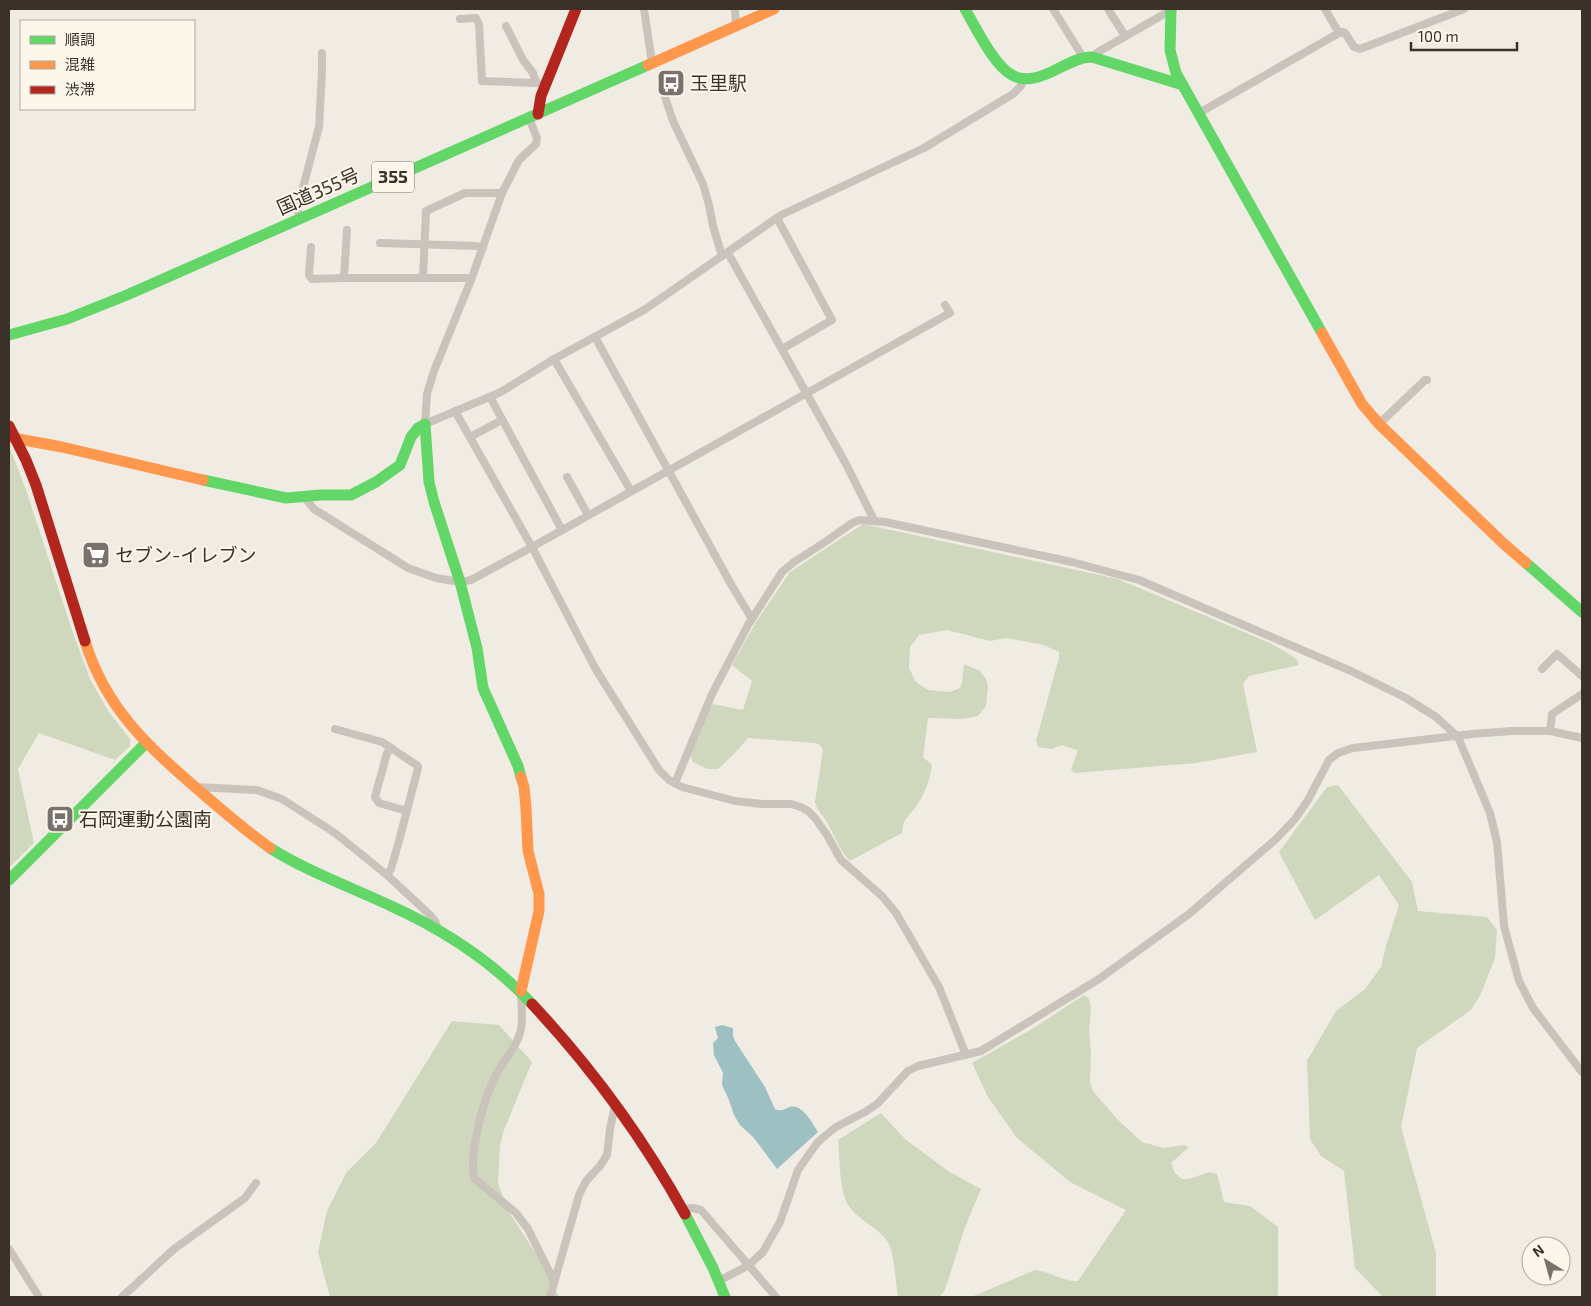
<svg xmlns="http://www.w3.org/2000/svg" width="1591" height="1306" font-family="'Exo 2','Noto Sans JP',sans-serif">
  <rect width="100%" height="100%" fill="#f0ece3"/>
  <g fill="#cfd7bc">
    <path d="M 9,446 L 26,490 L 73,633 L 90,679 L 108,711 L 130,739 L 130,746 L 115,760 L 39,733 L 18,769 L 34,843 L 9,868 Z"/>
    <path d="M 863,524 L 1118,579 L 1270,643 L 1294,657 L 1297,660 L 1299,665 L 1249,676 L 1243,684 L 1257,752 L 1196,763 L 1075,773 L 1071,770 L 1077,753 L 1077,750 L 1062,745 L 1051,749 L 1038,747 L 1036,741 L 1059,658 L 1059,652 L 1044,645 L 1006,638 L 990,641 L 947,630 L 919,635 L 910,647 L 909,668 L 916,682 L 928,690 L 950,692 L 960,688 L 962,683 L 964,664 L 980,671 L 986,679 L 988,687 L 986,706 L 978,716 L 962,719 L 928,718 L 923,757 L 932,765 C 930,781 924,796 914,809 C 905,820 904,818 902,833 L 850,861 C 838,849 834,833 825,819 C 821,813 817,810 815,802 L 823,750 L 820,745 L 815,743 L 748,738 L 733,755 L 718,769 L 708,769 L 693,762 L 690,755 L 712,704 L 743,710 L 752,681 L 732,665 L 756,622 L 790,572 Z"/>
    <path d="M 1338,785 L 1412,882 L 1418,911 L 1487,917 L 1497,930 L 1495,958 L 1480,996 L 1471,1010 L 1417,1048 L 1401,1127 L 1436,1253 L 1436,1297 L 1383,1297 L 1355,1268 L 1344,1171 L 1321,1156 L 1310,1139 L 1307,1061 L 1336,1011 L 1365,989 L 1381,967 L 1386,946 L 1399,905 L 1379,875 L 1315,920 L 1279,852 L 1327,787 Z"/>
    <path d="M 1084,995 L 1089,999 L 1091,1009 L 1089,1030 L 1091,1052 L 1090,1081 L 1093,1091 L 1118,1120 L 1142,1142 L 1164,1148 L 1184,1145 L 1189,1147 L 1171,1163 L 1175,1173 L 1182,1179 L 1189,1179 L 1209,1172 L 1217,1174 L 1224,1202 L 1250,1206 L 1278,1227 L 1278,1294 L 1276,1297 L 971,1297 L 1035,1270 C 1050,1271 1063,1282 1078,1281 L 1126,1210 L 1070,1182 L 1017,1138 L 988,1097 L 972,1063 L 1032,1029 Z"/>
    <path d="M 452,1021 L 499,1025 L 532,1062 L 504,1130 L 500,1146 L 498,1183 L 507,1209 L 545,1268 L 559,1297 L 330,1297 L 318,1252 L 327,1211 L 346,1173 L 376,1143 Z"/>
    <path d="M 881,1113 L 905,1139 L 948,1171 L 981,1189 L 965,1227 L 945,1290 L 939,1297 L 898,1297 C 896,1285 894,1254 889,1244 C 879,1226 855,1220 846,1201 C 839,1183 840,1160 838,1140 Z"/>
  </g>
  <path fill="#9dc0c3" d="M 722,1025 L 733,1028 L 733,1036 L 735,1041 L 765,1087 L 775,1109 C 781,1112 784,1109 790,1107 C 802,1103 813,1124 818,1132 L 777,1169 L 754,1138 L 740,1125 L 734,1115 L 729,1100 L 722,1085 L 723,1073 L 714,1055 L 713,1043 L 718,1038 L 715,1027 Z"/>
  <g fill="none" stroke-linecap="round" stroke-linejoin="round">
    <g stroke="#c9c3bc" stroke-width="8">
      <path d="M 644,9 L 652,63"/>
      <path d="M 735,9 L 736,25"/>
      <path d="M 1053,9 L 1083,57"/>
      <path d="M 1108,9 L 1125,36"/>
      <path d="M 460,19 L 476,18 L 479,24 L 482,81 L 536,83 L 546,84"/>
      <path d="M 506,26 L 523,60 L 533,73 L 536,83"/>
      <path d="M 1339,33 L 1343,32 L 1345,33 L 1354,47 L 1360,49 L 1464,9"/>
      <path d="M 1092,57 L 1098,52 L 1173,9"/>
      <path d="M 665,97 L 673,121 L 703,184 L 709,205 L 713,226 L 722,256"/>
      <path d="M 1199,113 L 1339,33 L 1325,9"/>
      <path d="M 529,118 L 537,138 L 536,144 L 519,160 L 502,193 L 471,280 L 434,371 L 427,394 L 425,424 L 501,392 L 554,359 L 644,310 L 781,215 L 924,148 L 1013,94 L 1021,86 L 1024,79"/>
      <path d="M 301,218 L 297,210 L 319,127 L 322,71 L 322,53"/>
      <path d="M 777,218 L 832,320 L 782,349"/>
      <path d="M 347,230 L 344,278 L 467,278 L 471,280"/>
      <path d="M 380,243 L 477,246 L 483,248"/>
      <path d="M 311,247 L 309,275 L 312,279 L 344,278"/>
      <path d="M 728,253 L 846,464 L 874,520"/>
      <path d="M 423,278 L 426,211 L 465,193 L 502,193"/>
      <path d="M 595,337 L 732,586 L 752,619"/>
      <path d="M 554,359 L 631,491"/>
      <path d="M 490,397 L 562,530"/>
      <path d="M 455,411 L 532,547 L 595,668 L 659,770 L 669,780 L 682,787 L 735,801 L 762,804 L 791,804 L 801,807 L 808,811 L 815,818 L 827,835 L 841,860 L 882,896 L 896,913 L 939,987 L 966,1055"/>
      <path d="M 1379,424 L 1425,380 L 1427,380"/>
      <path d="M 470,437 L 502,420"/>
      <path d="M 567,477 L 588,515"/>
      <path d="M 305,498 L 314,509 L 408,568 L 436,578 L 460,582 L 471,580 L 532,547 L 950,313 L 945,305"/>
      <path d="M 1542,669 L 1557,654 L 1582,676"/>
      <path d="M 335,729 L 382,742 L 418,766 L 418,768 L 399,841 L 391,869 L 387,875"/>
      <path d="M 1550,731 L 1552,714 L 1582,694"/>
      <path d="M 391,748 L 387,753 L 375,797 L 379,803 L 407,811"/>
      <path d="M 675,783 L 712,694 L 748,625 L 782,572 L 794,562 L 825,542 L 852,523 L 860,520 L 885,522 L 1072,562 L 1139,580 L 1351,671 L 1406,698 L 1436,717 L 1458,737 L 1490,813 L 1497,842 L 1504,926 L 1519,981 L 1533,1008 L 1582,1072"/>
      <path d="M 196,787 L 257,790 L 282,799 L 335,833 L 387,875 L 430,915 L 435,921 L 438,929"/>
      <path d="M 521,991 C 521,1005 524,1020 520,1033 C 516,1048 504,1060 497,1073 C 484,1097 469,1151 474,1178 L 516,1213 L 528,1229 L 554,1281"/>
      <path d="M 683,1209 L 693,1208 L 701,1210 L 776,1297"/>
      <path d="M 9,1249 L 39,1297"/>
      <path d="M 719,1281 L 749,1265 L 763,1252 L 780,1222 L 798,1170 L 817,1143 L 826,1135 L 836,1127 L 865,1112 L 877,1104 L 908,1071 L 918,1066 L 981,1051 L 1099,979 L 1189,914 L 1276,839 L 1295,819 L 1308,800 L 1329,760 L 1338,753 L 1353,748 L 1472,734 L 1512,731 L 1550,731 L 1582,738"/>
      <path d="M 122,1297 L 174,1249 L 245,1198 L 256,1183"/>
      <path d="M 550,1297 L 579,1195 L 586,1181 L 600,1166 L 607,1155 L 610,1129 L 615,1105"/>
    </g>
    <g stroke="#63d668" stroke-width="11">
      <path d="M 965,9 C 975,26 994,66 1012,75 C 1024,82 1037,78 1049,73 C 1063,67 1077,57 1092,57 L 1183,85"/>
      <path d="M 1171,10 L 1170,50 L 1176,73 L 1322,333"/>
      <path d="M 9,335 L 67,319 L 127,295 L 648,65"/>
      <path d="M 203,480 L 286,498 L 320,495 L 351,495 L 376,482 L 400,465 L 411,437 L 418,428 L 425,424 L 429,482 L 434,502 L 460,582 L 477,648 L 483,688 L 518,766 L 521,777"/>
      <path d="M 1526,563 L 1582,612"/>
      <path d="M 270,848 C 308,872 351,887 391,906 C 444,930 492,961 532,1004"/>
      <path d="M 9,880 L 146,743"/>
      <path d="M 685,1214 L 713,1268 L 725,1297"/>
    </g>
    <g stroke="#ff974d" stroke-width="11">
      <path d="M 648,65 L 774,9"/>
      <path d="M 1322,333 L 1362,404 L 1379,424 L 1504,544 L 1526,563"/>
      <path d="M 13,438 L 62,447 L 203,480"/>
      <path d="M 85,641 C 106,710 149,747 202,793 C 224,812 246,831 270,848"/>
      <path d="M 521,991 L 539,911 L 539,894 L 528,851 L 526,808 L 524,787 L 521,777"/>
    </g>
    <g stroke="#b3261e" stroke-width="11">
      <path d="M 538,114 L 541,96 L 576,9"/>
      <path d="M 9,426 L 26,460 L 36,485 L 85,641"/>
      <path d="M 532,1004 C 591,1067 643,1138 685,1214"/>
    </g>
  </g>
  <defs>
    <symbol id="bus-square" viewBox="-11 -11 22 22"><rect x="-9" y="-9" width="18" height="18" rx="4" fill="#7a726a" stroke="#fcf6eb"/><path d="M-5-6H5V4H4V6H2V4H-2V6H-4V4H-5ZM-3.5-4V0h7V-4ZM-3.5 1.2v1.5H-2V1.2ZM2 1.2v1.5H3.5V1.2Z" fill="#fff"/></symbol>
    <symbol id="supermarket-square" viewBox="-11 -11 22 22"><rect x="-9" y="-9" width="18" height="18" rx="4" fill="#7a726a" stroke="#fcf6eb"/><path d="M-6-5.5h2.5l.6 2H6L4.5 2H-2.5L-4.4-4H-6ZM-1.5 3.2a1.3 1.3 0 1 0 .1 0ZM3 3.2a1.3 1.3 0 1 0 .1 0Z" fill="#fff"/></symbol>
  </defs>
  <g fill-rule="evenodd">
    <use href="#bus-square" x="655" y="67" width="32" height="32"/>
    <use href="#supermarket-square" x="80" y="539" width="32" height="32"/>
    <use href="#bus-square" x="44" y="803" width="32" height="32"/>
  </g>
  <g text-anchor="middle" stroke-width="4" stroke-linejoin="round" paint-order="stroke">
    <rect fill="#fcf6eb" stroke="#756c63" stroke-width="1" x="372" y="161.5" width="42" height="31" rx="4"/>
    <g font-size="18" font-weight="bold" fill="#3b3129">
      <text x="393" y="183">355</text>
    </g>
    <g font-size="19" fill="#3b3129" stroke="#fcf6eb" text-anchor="start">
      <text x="690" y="90">玉里駅</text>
      <text x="115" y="562">セブン-イレブン</text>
      <text x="79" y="826">石岡運動公園南</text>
    </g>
    <g font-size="19" fill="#3b3129" stroke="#fcf6eb">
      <text transform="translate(318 191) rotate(-24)" y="7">国道355号</text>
    </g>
  </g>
  <rect width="1591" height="1306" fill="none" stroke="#3b3129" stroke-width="20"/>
  <rect x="20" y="20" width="175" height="90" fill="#fcf6eb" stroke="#afa79d"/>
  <rect x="30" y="36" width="25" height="8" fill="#63d668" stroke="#afa79d"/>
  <text x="65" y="45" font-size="15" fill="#3b3129">順調</text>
  <rect x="30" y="61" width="25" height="8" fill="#ff974d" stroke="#afa79d"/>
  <text x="65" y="70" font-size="15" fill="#3b3129">混雑</text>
  <rect x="30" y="86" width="25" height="8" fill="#b3261e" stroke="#afa79d"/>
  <text x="65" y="95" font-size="15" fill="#3b3129">渋滞</text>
  <g transform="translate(1546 1261) rotate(323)"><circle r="24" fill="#fcf6eb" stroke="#afa79d"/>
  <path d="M0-4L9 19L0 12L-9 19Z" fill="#7a726a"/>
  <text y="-8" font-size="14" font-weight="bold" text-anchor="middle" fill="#3b3129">N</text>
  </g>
  <path d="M1411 42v8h106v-8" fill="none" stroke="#3b3129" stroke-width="2.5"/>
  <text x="1418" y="42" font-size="15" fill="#3b3129" stroke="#fcf6eb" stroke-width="4" paint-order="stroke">100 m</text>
</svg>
